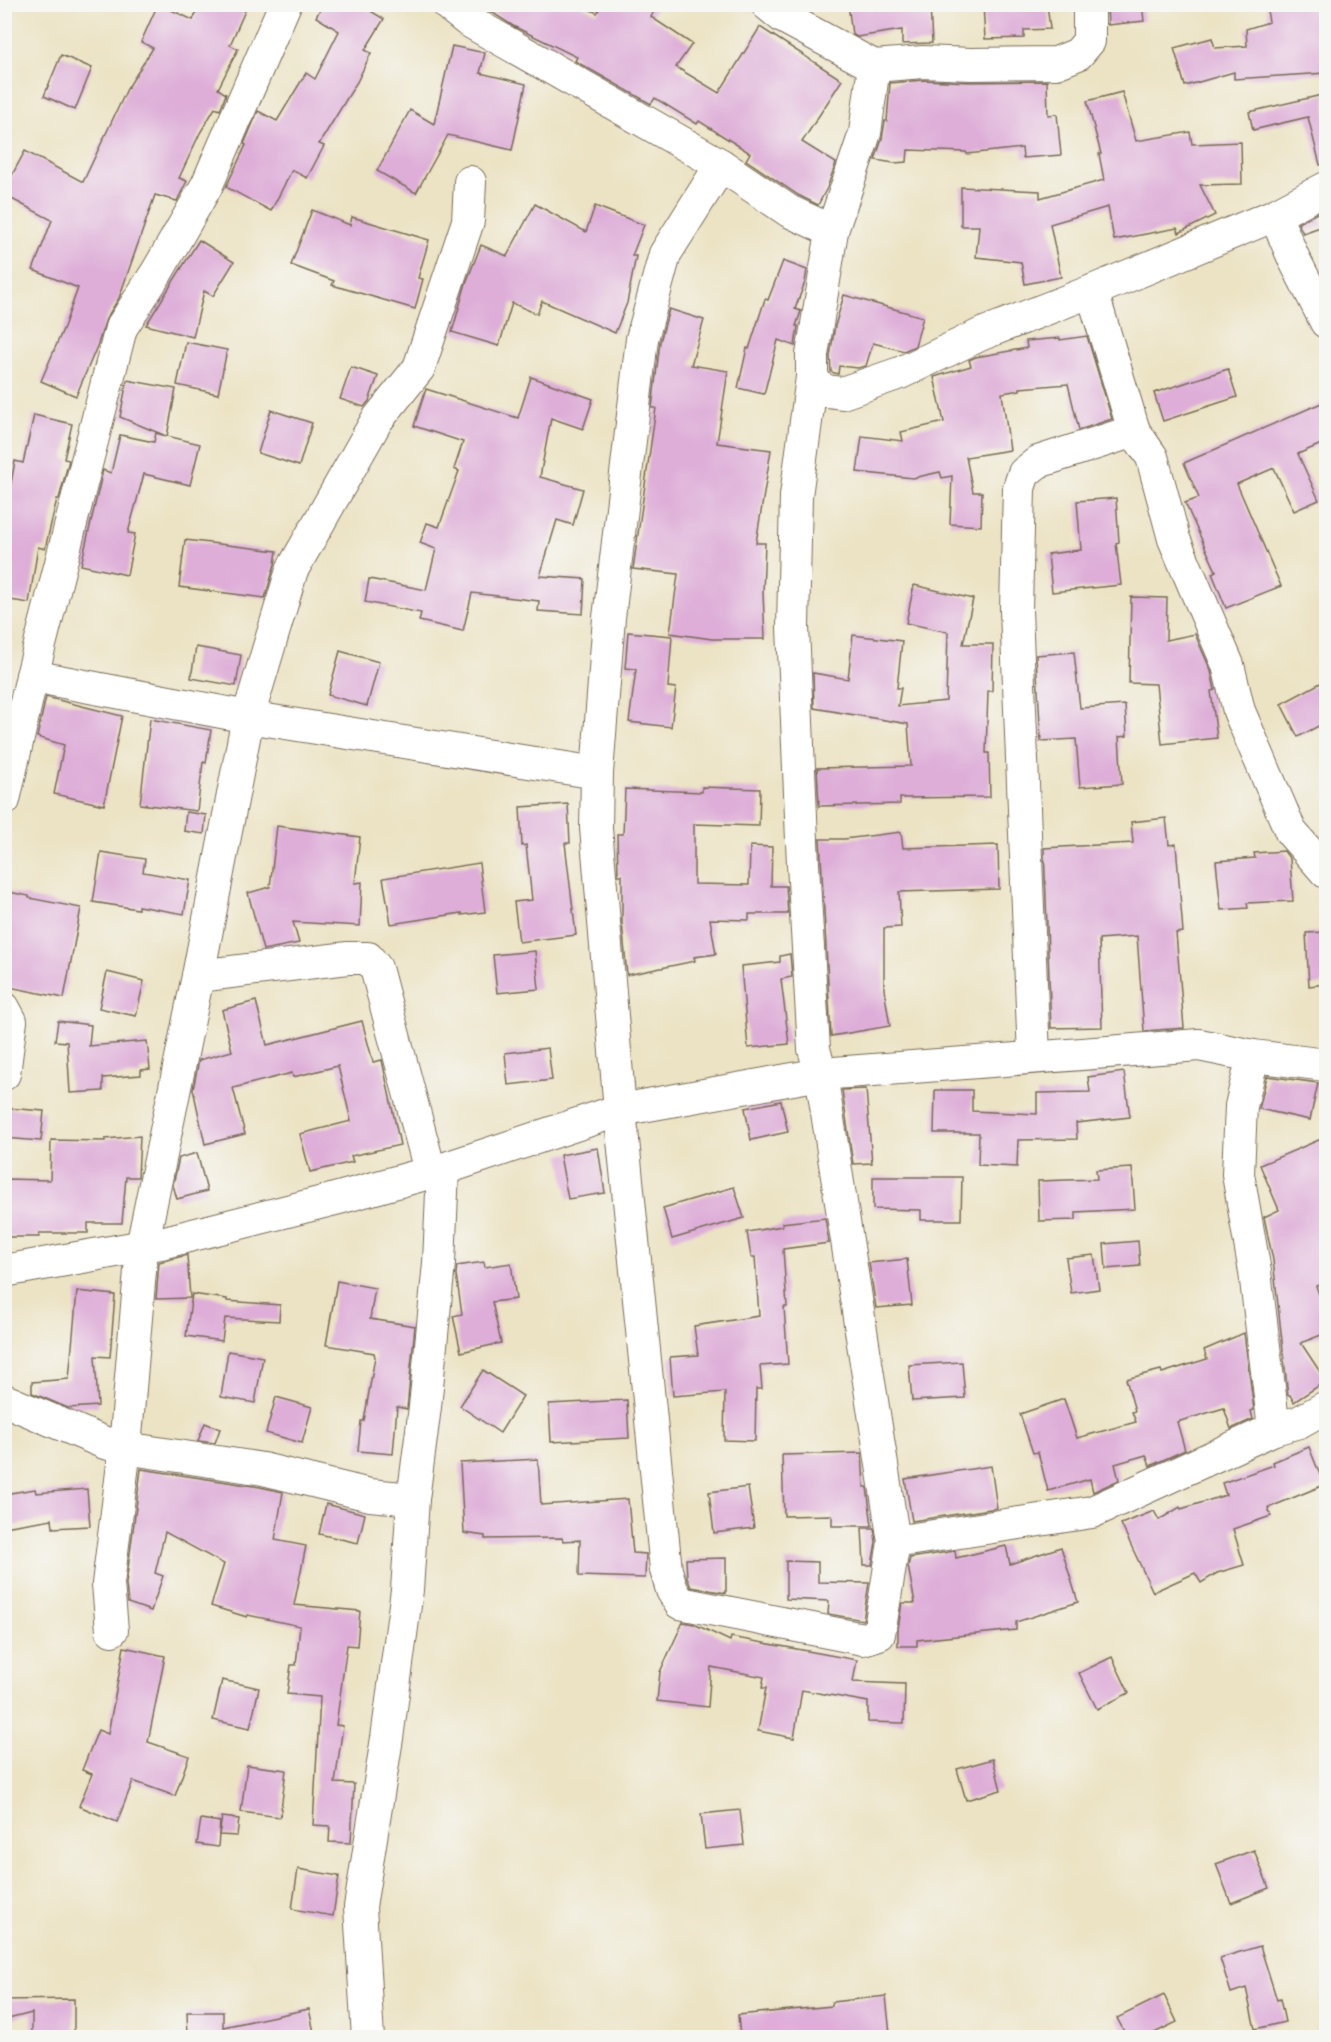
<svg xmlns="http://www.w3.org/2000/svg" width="1331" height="2042" font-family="Cardo,serif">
  <rect width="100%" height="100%" fill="#f6f6f2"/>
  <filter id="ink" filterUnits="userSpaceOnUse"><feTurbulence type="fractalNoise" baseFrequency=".0167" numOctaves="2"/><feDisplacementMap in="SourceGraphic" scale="12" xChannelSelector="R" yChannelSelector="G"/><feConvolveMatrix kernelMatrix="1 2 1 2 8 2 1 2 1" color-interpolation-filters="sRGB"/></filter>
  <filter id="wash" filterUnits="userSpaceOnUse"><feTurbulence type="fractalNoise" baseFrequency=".008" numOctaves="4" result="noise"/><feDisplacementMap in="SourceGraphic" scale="24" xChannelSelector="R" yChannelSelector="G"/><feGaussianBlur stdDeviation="1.35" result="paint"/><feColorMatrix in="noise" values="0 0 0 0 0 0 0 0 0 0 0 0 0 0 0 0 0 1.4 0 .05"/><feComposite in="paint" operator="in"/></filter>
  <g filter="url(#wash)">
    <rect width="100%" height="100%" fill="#ece3c4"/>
    <g id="blocks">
      <g fill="#deaed8">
        <path d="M 158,4 L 193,20 L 200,4 L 248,4 L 230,45 L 238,49 L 218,89 L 226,94 L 220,110 L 215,108 L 200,133 L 179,178 L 187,181 L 177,201 L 155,195 L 119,298 L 106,319 L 98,344 L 76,396 L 41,381 L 64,327 L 78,288 L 33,270 L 52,220 L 4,195 L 4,190 L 25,151 L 83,182 L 127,89 L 153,48 L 141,42 Z"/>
        <path d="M 323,4 L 359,4 L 384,19 L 365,50 L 371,53 L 357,82 L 319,144 L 324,146 L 307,178 L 292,170 L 271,211 L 226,187 L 246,145 L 244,144 L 258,111 L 277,121 L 306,73 L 315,79 L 339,31 L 316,17 Z"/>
        <path d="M 479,4 L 578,4 L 597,13 L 602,4 L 658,4 L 651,17 L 692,44 L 676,67 L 719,93 L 760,27 L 842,80 L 802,142 L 836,163 L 827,188 L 818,205 L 798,195 L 746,160 L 750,153 L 699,121 L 697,124 L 655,98 L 651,104 L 575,61 L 577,57 L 513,26 Z"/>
        <path d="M 848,4 L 885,4 L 885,7 L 930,5 L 932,43 L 902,44 L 902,30 L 857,37 L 852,34 Z"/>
        <path d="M 983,4 L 1047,4 L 1050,29 L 1024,30 L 1024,38 L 985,39 Z"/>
        <path d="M 1107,4 L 1142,4 L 1144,21 L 1108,25 Z"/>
        <path d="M 1266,4 L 1321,4 L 1326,30 L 1326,73 L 1234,79 L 1234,72 L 1185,86 L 1174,48 L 1212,38 L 1215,48 L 1247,46 L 1246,29 L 1269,22 Z"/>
        <path d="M 452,46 L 485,53 L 480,73 L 526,84 L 512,150 L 448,135 L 416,193 L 377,171 L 410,110 L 434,124 Z"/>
        <path d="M 61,55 L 92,68 L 75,110 L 44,96 Z"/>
        <path d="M 923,80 L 971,82 L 1047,81 L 1048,115 L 1057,114 L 1061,155 L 1023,158 L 1022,148 L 967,154 L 966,152 L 908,150 L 907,162 L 894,163 L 875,160 L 882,139 L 885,121 L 887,121 L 890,83 Z"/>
        <path d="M 1122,92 L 1136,141 L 1190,132 L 1192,144 L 1241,142 L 1242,184 L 1200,185 L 1215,215 L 1179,233 L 1177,228 L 1114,240 L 1108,207 L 1050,224 L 1061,277 L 1025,284 L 1021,262 L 976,257 L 979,226 L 961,226 L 961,187 L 1040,191 L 1040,198 L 1104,180 L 1099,154 L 1101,154 L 1087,101 Z"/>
        <path d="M 1326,94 L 1326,164 L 1320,165 L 1308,117 L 1253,130 L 1249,112 Z"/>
        <path d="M 535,204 L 586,232 L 595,206 L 644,225 L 632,256 L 636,256 L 627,303 L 615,333 L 542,301 L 537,314 L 512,303 L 499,346 L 452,332 L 466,283 L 481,245 L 507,256 Z"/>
        <path d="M 312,210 L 350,225 L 352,217 L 429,240 L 418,278 L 423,279 L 415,309 L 332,285 L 334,281 L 291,265 Z"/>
        <path d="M 1319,212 L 1323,226 L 1303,233 L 1298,223 Z"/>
        <path d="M 199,240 L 234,262 L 213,296 L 204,291 L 193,337 L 146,325 Z"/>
        <path d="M 783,261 L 807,270 L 805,282 L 795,309 L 801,311 L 796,326 L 798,326 L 795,346 L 778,340 L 764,394 L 738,388 L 747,348 L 749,349 L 765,299 L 768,300 Z"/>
        <path d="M 844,295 L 923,317 L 915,346 L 904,351 L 873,343 L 866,366 L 858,368 L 839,366 L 838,374 L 831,372 L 830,356 L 835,326 Z"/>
        <path d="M 669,309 L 704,320 L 691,365 L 728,371 L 717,443 L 771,450 L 756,543 L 765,543 L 763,593 L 765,639 L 712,639 L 670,633 L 678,574 L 633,569 L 656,408 L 652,408 L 660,342 Z"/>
        <path d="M 1087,336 L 1112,419 L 1079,430 L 1068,384 L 1020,388 L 1020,390 L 1002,393 L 1010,450 L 966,457 L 973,492 L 982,492 L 981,526 L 950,524 L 952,476 L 942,478 L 940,472 L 913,478 L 857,472 L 862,436 L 903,441 L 901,432 L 944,422 L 934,377 L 971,366 L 969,360 L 976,357 L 1027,348 L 1026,341 L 1060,338 L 1060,340 Z"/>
        <path d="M 186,342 L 227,350 L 218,394 L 177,385 Z"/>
        <path d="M 351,367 L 378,376 L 369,401 L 364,407 L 340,399 Z"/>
        <path d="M 1228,369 L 1237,397 L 1163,421 L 1154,393 Z"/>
        <path d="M 531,377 L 593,399 L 583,429 L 551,418 L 540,477 L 583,489 L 573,525 L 557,520 L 540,576 L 585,579 L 583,614 L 538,611 L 539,601 L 472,593 L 463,631 L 419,621 L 421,613 L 365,602 L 369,579 L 426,590 L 436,549 L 420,543 L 427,523 L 439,527 L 459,471 L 454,469 L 463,442 L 414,426 L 426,389 L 518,418 Z"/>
        <path d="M 127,380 L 176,389 L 167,436 L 200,444 L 190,485 L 144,474 L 128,533 L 135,534 L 127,575 L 81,565 L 103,470 L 111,473 L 120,435 L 154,442 L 156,433 L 166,436 L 120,417 Z"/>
        <path d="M 1326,401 L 1326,442 L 1298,454 L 1319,500 L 1294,511 L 1274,468 L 1237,484 L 1281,586 L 1226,608 L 1212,573 L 1216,571 L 1185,503 L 1199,498 L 1184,463 Z"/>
        <path d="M 271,410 L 312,423 L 299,466 L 258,453 Z"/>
        <path d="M 34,415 L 72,424 L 64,459 L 69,460 L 59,499 L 57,499 L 45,549 L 38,547 L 29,603 L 4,599 L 4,504 L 7,505 L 15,461 L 23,463 Z"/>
        <path d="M 1116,498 L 1119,542 L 1116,543 L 1121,585 L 1052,592 L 1048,554 L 1081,550 L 1077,501 Z"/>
        <path d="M 185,540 L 277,551 L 275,564 L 265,598 L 179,587 Z"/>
        <path d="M 914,585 L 973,599 L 963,644 L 993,644 L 992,691 L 988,691 L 986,753 L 989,753 L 990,797 L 900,798 L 900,804 L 819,806 L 817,768 L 911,766 L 908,724 L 814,708 L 813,673 L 848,679 L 853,635 L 902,641 L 897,688 L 901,688 L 898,706 L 946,701 L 948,632 L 906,623 Z"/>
        <path d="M 1131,597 L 1167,598 L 1166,640 L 1195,634 L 1211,671 L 1215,690 L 1211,691 L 1217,738 L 1162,744 L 1156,684 L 1129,683 Z"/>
        <path d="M 628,632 L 672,636 L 668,687 L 676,688 L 671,727 L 629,722 L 636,669 L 625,668 Z"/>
        <path d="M 196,647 L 241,655 L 236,686 L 191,678 Z"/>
        <path d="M 340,651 L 379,662 L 367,706 L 328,695 Z"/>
        <path d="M 1074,652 L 1080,708 L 1125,705 L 1127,736 L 1119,737 L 1122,784 L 1080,787 L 1076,739 L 1041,741 L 1036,655 Z"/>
        <path d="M 1326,680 L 1326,722 L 1298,737 L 1281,704 Z"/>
        <path d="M 46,697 L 122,716 L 104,805 L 54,794 L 64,745 L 37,737 Z"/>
        <path d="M 150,719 L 211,730 L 206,763 L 203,762 L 197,811 L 140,804 Z"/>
        <path d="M 702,787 L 760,789 L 759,826 L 694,824 L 694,884 L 749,885 L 750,846 L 772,847 L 771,886 L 786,886 L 788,914 L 749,914 L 749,920 L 710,919 L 716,954 L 694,957 L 695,961 L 627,975 L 622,922 L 622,875 L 618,875 L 617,834 L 623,834 L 625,789 L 702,792 Z"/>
        <path d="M 568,804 L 570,843 L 565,843 L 576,935 L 519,942 L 514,902 L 532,900 L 526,845 L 522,846 L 520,807 Z"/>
        <path d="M 186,812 L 206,815 L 204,834 L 184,831 Z"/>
        <path d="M 1166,818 L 1169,845 L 1176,844 L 1183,932 L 1176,933 L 1184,1028 L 1144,1031 L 1137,936 L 1099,939 L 1102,1027 L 1051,1028 L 1044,848 L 1133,843 L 1131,822 Z"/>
        <path d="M 277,826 L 360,837 L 355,883 L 362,882 L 360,926 L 293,922 L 299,943 L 263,950 L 248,893 L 270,887 Z"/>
        <path d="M 901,832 L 903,848 L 998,845 L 999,889 L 899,892 L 901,927 L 884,928 L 884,989 L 890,1026 L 831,1036 L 820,839 L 844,839 Z"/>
        <path d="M 1284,851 L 1290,859 L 1293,901 L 1247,903 L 1248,908 L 1221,910 L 1216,861 L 1255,858 L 1254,853 Z"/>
        <path d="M 101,852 L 145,859 L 143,872 L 190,880 L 184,914 L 138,906 L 138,909 L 93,902 Z"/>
        <path d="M 479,863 L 485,912 L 462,915 L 462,913 L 391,924 L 383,878 Z"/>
        <path d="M 4,891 L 29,896 L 29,898 L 81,908 L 64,998 L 4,986 Z"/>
        <path d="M 1326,932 L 1326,984 L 1309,986 L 1306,933 Z"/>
        <path d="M 535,951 L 539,989 L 497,993 L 493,955 Z"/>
        <path d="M 790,954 L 792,977 L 781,979 L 789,1044 L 748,1048 L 741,966 L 780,962 L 780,956 Z"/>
        <path d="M 107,972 L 144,981 L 136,1016 L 99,1008 Z"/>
        <path d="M 256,1001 L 267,1045 L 362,1021 L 373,1062 L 382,1060 L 400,1145 L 351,1156 L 353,1162 L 310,1172 L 300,1134 L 351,1121 L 338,1066 L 293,1077 L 292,1073 L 233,1088 L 245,1134 L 205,1144 L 193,1089 L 199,1060 L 232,1051 L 222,1010 Z"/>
        <path d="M 58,1021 L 91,1025 L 89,1046 L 147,1041 L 150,1069 L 141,1070 L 141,1075 L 103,1078 L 103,1091 L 70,1093 L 67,1042 L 55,1041 Z"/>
        <path d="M 548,1048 L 552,1080 L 508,1085 L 505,1053 Z"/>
        <path d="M 1124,1072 L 1130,1117 L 1076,1123 L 1077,1139 L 1018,1140 L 1017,1167 L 978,1165 L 979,1133 L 934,1133 L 935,1090 L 972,1090 L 972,1111 L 1037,1114 L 1037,1093 L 1090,1092 L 1088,1077 Z"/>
        <path d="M 1267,1076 L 1318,1083 L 1310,1120 L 1259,1109 Z"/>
        <path d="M 866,1089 L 872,1163 L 853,1164 L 842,1090 Z"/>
        <path d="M 781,1101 L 788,1132 L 751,1140 L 745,1108 Z"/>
        <path d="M 7,1108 L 44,1111 L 41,1141 L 4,1138 Z"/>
        <path d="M 140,1136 L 138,1177 L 126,1177 L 122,1223 L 88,1223 L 88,1233 L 39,1233 L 39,1237 L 4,1237 L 4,1179 L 50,1180 L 51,1140 L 105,1141 L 105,1139 Z"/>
        <path d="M 1326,1137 L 1326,1283 L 1316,1286 L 1326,1314 L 1326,1333 L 1301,1343 L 1326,1381 L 1294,1402 L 1290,1395 L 1288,1395 L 1273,1260 L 1264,1217 L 1279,1210 L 1260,1165 Z"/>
        <path d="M 598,1148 L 605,1193 L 568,1199 L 560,1155 Z"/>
        <path d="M 197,1153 L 207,1191 L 177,1199 L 173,1185 L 179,1158 Z"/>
        <path d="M 1132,1168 L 1135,1209 L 1076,1212 L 1076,1220 L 1039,1221 L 1038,1181 L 1097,1179 L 1096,1170 Z"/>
        <path d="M 873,1177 L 962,1177 L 961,1220 L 921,1220 L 921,1210 L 873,1209 Z"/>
        <path d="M 734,1187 L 744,1218 L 672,1239 L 663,1208 Z"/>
        <path d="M 825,1218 L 829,1243 L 783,1249 L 787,1307 L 784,1307 L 788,1364 L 760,1366 L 762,1389 L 756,1389 L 755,1441 L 724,1440 L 725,1392 L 673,1396 L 670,1357 L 698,1355 L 694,1326 L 759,1316 L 755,1257 L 751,1257 L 747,1232 L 782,1226 L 782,1223 Z"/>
        <path d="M 1138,1241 L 1140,1266 L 1106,1269 L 1104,1244 Z"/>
        <path d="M 187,1255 L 190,1298 L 156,1299 L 159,1262 Z"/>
        <path d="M 1094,1255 L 1099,1289 L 1071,1293 L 1066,1258 Z"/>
        <path d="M 907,1259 L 912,1305 L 876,1308 L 869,1263 Z"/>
        <path d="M 484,1262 L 485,1267 L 511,1263 L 516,1299 L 492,1302 L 501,1343 L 461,1352 L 453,1316 L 462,1314 L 456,1274 L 457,1266 Z"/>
        <path d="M 337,1281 L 375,1288 L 370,1319 L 415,1326 L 407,1409 L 397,1407 L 393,1454 L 358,1451 L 361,1421 L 364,1421 L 375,1357 L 374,1353 L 326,1345 Z"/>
        <path d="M 77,1291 L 115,1295 L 110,1357 L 95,1356 L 98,1406 L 68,1408 L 32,1393 L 32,1382 L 69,1379 Z"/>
        <path d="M 192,1294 L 227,1299 L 227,1301 L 280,1305 L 279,1321 L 225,1318 L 222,1341 L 186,1336 Z"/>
        <path d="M 1244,1333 L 1254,1410 L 1251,1411 L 1253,1419 L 1231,1429 L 1224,1408 L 1177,1422 L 1185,1450 L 1150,1466 L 1146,1455 L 1115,1464 L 1119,1480 L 1093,1492 L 1090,1479 L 1048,1491 L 1038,1452 L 1033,1453 L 1020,1414 L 1064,1399 L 1077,1438 L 1136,1422 L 1132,1412 L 1135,1411 L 1126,1379 L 1161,1370 L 1162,1373 L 1207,1359 L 1204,1350 Z"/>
        <path d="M 228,1351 L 263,1357 L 255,1403 L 221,1397 Z"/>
        <path d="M 962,1362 L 965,1398 L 912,1401 L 909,1365 Z"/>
        <path d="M 483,1370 L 523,1396 L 500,1433 L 460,1406 Z"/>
        <path d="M 276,1397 L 312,1407 L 302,1443 L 266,1433 Z"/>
        <path d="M 627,1400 L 629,1438 L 551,1442 L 549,1404 Z"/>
        <path d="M 205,1423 L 220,1429 L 215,1443 L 198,1441 Z"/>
        <path d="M 1309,1447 L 1324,1485 L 1268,1508 L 1271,1516 L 1233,1529 L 1244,1565 L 1217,1573 L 1201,1583 L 1195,1573 L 1153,1592 L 1121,1524 L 1154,1511 L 1159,1520 L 1180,1507 L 1181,1509 L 1226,1495 L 1222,1483 L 1274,1465 L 1273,1462 Z"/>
        <path d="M 862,1453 L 864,1487 L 867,1487 L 872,1526 L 832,1526 L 832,1515 L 784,1516 L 782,1455 Z"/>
        <path d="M 538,1459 L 541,1505 L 628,1499 L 633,1553 L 646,1554 L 645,1578 L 579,1576 L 580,1540 L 563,1541 L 562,1538 L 485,1539 L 485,1536 L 464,1533 L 460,1463 Z"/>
        <path d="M 991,1466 L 997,1508 L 912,1521 L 905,1479 Z"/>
        <path d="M 141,1469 L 260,1487 L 283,1492 L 275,1540 L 306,1546 L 294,1605 L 360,1611 L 357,1646 L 347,1645 L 336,1725 L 343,1726 L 335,1783 L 354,1784 L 351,1843 L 329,1842 L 330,1826 L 313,1825 L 320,1697 L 287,1694 L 291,1665 L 296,1665 L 300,1626 L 248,1615 L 247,1617 L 211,1606 L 224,1564 L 165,1532 L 155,1573 L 163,1576 L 151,1611 L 128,1603 L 126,1584 Z"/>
        <path d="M 748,1487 L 754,1528 L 714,1533 L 709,1492 Z"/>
        <path d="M 35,1489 L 36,1493 L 87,1489 L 90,1526 L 53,1528 L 52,1519 L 4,1527 L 4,1494 Z"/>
        <path d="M 326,1504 L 365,1514 L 358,1543 L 319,1534 Z"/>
        <path d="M 862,1528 L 874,1528 L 876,1542 L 872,1565 L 864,1565 Z"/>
        <path d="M 1006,1546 L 1010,1564 L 1061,1547 L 1078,1602 L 1016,1622 L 1016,1630 L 917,1640 L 917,1646 L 898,1646 L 898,1629 L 902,1603 L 915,1603 L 908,1566 L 910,1558 L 955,1551 L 956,1558 Z"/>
        <path d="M 726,1558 L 726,1593 L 691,1587 L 687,1578 L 686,1559 Z"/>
        <path d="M 786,1561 L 818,1562 L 818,1582 L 869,1583 L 863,1620 L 828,1614 L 829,1601 L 786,1599 Z"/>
        <path d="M 683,1622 L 694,1624 L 730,1641 L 731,1637 L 857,1660 L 853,1682 L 905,1684 L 904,1723 L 868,1722 L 868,1702 L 802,1690 L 794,1738 L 758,1731 L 766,1688 L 762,1688 L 764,1677 L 711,1667 L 708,1707 L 657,1701 L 660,1672 Z"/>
        <path d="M 124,1647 L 165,1656 L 148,1742 L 189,1756 L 175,1796 L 133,1781 L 117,1822 L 79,1806 L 92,1774 L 82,1770 L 98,1730 L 108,1734 Z"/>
        <path d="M 1112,1657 L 1129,1693 L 1097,1709 L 1079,1673 Z"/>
        <path d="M 222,1680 L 259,1688 L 250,1728 L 213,1720 Z"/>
        <path d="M 993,1759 L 1001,1790 L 966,1800 L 957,1769 Z"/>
        <path d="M 247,1765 L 286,1770 L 280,1817 L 241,1812 Z"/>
        <path d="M 740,1810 L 744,1845 L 705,1849 L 701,1814 Z"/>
        <path d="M 222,1817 L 239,1819 L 237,1836 L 219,1835 Z"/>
        <path d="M 201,1819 L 220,1822 L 218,1847 L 197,1844 Z"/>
        <path d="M 1254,1850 L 1269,1888 L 1231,1903 L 1216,1864 Z"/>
        <path d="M 298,1869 L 339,1876 L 333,1916 L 292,1909 Z"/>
        <path d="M 1260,1946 L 1277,2000 L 1280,1999 L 1285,2022 L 1255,2029 L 1246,1988 L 1231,1993 L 1220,1958 Z"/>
        <path d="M 1164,1995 L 1177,2022 L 1146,2037 L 1127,2037 L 1117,2018 Z"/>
        <path d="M 886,1996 L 890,2034 L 858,2037 L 740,2037 L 738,2015 L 832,2006 L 832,2002 Z"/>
        <path d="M 74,1999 L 74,2037 L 32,2037 L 32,2013 L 4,2020 L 4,2000 Z"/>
        <path d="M 309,2009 L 315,2037 L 188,2037 L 187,2012 L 223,2012 L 223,2027 Z"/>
      </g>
    </g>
  </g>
  <g filter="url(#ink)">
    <use href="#blocks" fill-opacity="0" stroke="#796b58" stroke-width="1.5"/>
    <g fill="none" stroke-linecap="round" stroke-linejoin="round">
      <defs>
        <g id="minor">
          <path d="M 447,4 L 467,20 L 721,165 L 789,211 L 832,231"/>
          <path d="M 767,4 L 783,17 L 874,66 L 865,133 L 832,231 L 812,355 L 812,377 L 818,386 L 827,391 L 842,393 L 900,373 L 982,334 L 1092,291 L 1275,215 L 1326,188"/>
          <path d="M 874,66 L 923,62 L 971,64 L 1056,63 L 1078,54 L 1089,41 L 1089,4"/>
          <path d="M 721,165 L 665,254 L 642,339 L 609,618 L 597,773 L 596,828 L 620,1110 L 666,1570 L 672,1590 L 680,1603 L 863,1639 L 879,1634 L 894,1542 L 821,1074 L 814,1049 L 803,864 L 793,627 L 796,496 L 812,377"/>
          <path d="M 1275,215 L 1294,259 L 1326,322"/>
          <path d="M 1134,431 L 1152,457 L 1174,539 L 1228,665 L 1239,711 L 1291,832 L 1326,872"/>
          <path d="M 32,676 L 248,717 L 597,773"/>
          <path d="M 4,800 L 32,676 L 121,328 L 157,272 L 207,185 L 285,4"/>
          <path d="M 198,976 L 348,958 L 368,958 L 376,968 L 430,1171"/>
          <path d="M 4,1008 L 11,1021 L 4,1074"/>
          <path d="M 1034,1057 L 1016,610 L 1019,488 L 1024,473 L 1038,462 L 1134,431 L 1092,291"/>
          <path d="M 4,1271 L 161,1243 L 335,1199 L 443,1169 L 620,1110 L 821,1074 L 1199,1045 L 1253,1056 L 1326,1065"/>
          <path d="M 4,1400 L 105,1443 L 125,1448 L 263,1469 L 370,1495 L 413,1499"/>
          <path d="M 1274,1429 L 1299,1422 L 1326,1407"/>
          <path d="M 894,1542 L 1092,1512 L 1274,1429 L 1255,1272 L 1238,1174 L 1241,1106 L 1253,1056"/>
          <path d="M 112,1630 L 108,1584 L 125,1448 L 142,1247 L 198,976 L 248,717 L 292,570 L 377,420 L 419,368 L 468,221 L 470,182"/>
          <path d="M 368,2038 L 360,1907 L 387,1738 L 407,1590 L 413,1499 L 425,1407 L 439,1263 L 443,1169"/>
        </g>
      </defs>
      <use href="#minor" stroke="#796b58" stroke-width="34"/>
      <use href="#minor" stroke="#fff" stroke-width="32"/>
    </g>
  </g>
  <rect width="1331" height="2042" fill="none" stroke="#f6f6f2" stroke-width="24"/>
</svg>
